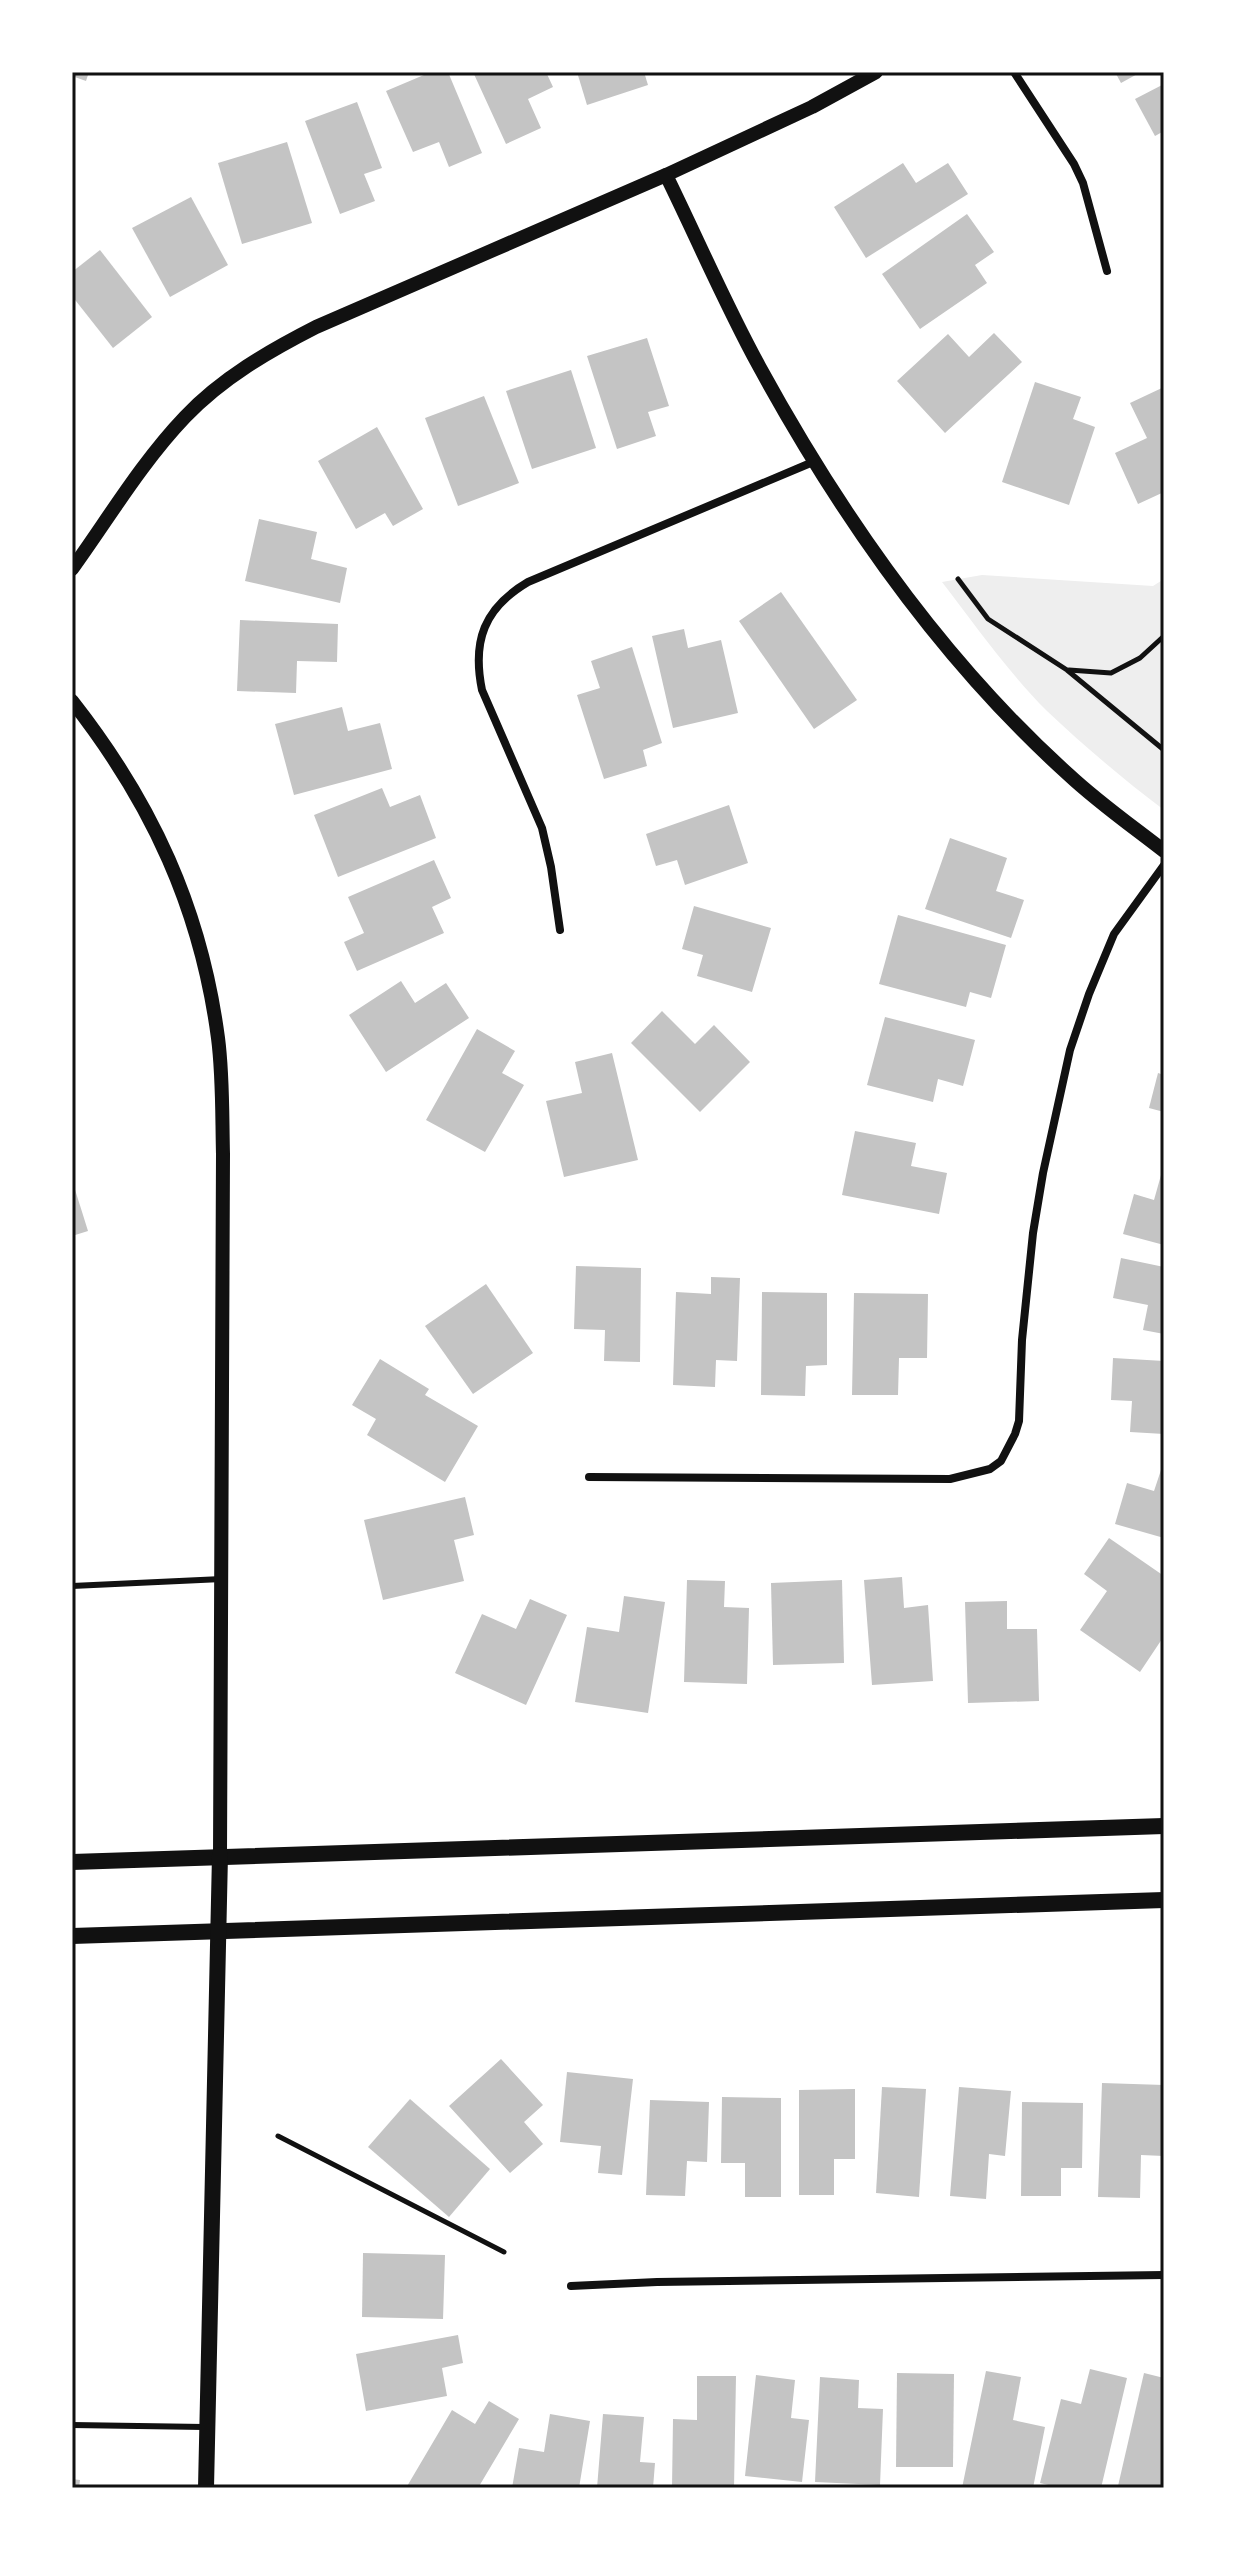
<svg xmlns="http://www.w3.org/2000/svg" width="1236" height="2560" font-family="'Libre Baskerville',serif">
  <rect width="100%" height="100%" fill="#fff"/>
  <path fill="#eee" d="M 982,575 L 1153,586 L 1164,579 L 1164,810 C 1123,779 1084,746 1047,711 C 1008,672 975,625 942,582 Z"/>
  <g fill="#c4c4c4">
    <path d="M 72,72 L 89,72 L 86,81 L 72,76 Z"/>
    <path d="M 431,72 L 448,72 L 482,153 L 449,167 L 439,142 L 413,152 L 386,91 Z"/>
    <path d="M 473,72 L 546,72 L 553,87 L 528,99 L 541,128 L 506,144 Z"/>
    <path d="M 577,72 L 644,72 L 648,85 L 587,105 Z"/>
    <path d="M 1115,72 L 1141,72 L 1121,83 Z"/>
    <path d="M 1164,84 L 1164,131 L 1155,136 L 1135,99 Z"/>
    <path d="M 357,102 L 382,168 L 364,174 L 375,201 L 340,214 L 305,121 Z"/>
    <path d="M 287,142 L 312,223 L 242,244 L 218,163 Z"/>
    <path d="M 903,163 L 916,183 L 948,163 L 968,194 L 866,258 L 834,207 Z"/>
    <path d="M 191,197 L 228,265 L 170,297 L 132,228 Z"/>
    <path d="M 967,214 L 994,252 L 975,265 L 987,283 L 920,329 L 882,274 Z"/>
    <path d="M 100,250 L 152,317 L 113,348 L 72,296 L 72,272 Z"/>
    <path d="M 994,333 L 1022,362 L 945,433 L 897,381 L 948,334 L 969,357 Z"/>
    <path d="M 647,338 L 669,406 L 648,412 L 656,436 L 617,449 L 587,356 Z"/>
    <path d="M 571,370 L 596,448 L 532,469 L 506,391 Z"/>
    <path d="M 1035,382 L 1081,397 L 1073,419 L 1095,427 L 1069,505 L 1002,482 Z"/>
    <path d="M 1164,387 L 1164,492 L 1138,504 L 1115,453 L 1147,438 L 1130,403 Z"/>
    <path d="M 484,396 L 519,483 L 458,506 L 425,418 Z"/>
    <path d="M 377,427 L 423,509 L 393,526 L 385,513 L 356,529 L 318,461 Z"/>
    <path d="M 259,519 L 317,532 L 311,559 L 347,568 L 340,603 L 245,581 Z"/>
    <path d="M 781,592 L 857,700 L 814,729 L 739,621 Z"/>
    <path d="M 240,620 L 338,624 L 337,662 L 297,661 L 296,693 L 237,691 Z"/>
    <path d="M 684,629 L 688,648 L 721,640 L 738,713 L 673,728 L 652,636 Z"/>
    <path d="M 632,647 L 662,743 L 643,750 L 647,766 L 604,779 L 577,695 L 600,688 L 591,661 Z"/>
    <path d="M 342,707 L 348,731 L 380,723 L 392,769 L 294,795 L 275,724 Z"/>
    <path d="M 382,788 L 390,807 L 420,795 L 436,838 L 338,877 L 314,815 Z"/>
    <path d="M 729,805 L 748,863 L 685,885 L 677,860 L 656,866 L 646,834 Z"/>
    <path d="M 950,838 L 1007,858 L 996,891 L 1024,900 L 1011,938 L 925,909 Z"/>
    <path d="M 434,860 L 451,898 L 432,907 L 444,933 L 357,971 L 344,942 L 364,933 L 348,897 Z"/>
    <path d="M 694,906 L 771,928 L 752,992 L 697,976 L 703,955 L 682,949 Z"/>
    <path d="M 898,915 L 1006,945 L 991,998 L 970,992 L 966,1007 L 879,984 Z"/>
    <path d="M 401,981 L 415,1003 L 446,983 L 469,1018 L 386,1072 L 349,1015 Z"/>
    <path d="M 662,1011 L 695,1044 L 714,1025 L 750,1062 L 700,1112 L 631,1043 Z"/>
    <path d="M 885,1017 L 975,1040 L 963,1086 L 938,1079 L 933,1102 L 867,1085 Z"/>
    <path d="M 477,1029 L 515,1051 L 502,1073 L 524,1085 L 485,1152 L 426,1120 Z"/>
    <path d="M 612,1053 L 638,1160 L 564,1177 L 546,1101 L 582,1093 L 575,1062 Z"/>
    <path d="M 1158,1073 L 1164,1075 L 1164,1112 L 1149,1108 Z"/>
    <path d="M 855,1131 L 916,1143 L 911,1166 L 947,1173 L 939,1214 L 842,1195 Z"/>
    <path d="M 1163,1168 L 1164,1245 L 1123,1234 L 1134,1194 L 1154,1200 Z"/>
    <path d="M 72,1180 L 88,1231 L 72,1236 Z"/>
    <path d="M 1121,1258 L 1164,1267 L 1164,1334 L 1143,1330 L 1148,1305 L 1113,1298 Z"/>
    <path d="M 576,1266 L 641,1268 L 640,1362 L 604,1361 L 605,1330 L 574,1329 Z"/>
    <path d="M 711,1277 L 740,1278 L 737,1361 L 716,1360 L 715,1387 L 673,1385 L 676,1292 L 711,1294 Z"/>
    <path d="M 486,1284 L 533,1353 L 473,1394 L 425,1326 Z"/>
    <path d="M 762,1292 L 827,1293 L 827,1365 L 806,1366 L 805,1396 L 761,1395 Z"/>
    <path d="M 854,1293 L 928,1294 L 927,1358 L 899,1358 L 898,1395 L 852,1395 Z"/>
    <path d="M 1113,1358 L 1164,1361 L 1164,1434 L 1130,1432 L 1132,1401 L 1111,1400 Z"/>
    <path d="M 380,1359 L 429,1389 L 425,1395 L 478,1426 L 445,1482 L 367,1435 L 376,1419 L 352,1405 Z"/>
    <path d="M 1164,1461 L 1164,1538 L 1115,1524 L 1127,1483 L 1154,1491 Z"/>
    <path d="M 465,1497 L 474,1535 L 454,1540 L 464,1581 L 383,1600 L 364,1520 Z"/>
    <path d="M 1109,1538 L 1164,1576 L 1164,1636 L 1140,1672 L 1080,1630 L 1107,1591 L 1084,1574 Z"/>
    <path d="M 902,1577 L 904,1608 L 928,1605 L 933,1681 L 872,1685 L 864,1580 Z"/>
    <path d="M 687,1580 L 725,1581 L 724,1607 L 749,1608 L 747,1684 L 684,1682 Z"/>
    <path d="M 842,1580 L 844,1663 L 773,1665 L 771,1583 Z"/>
    <path d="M 624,1596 L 665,1602 L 648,1713 L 575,1702 L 587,1627 L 619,1632 Z"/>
    <path d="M 530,1599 L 567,1615 L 526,1705 L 455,1673 L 482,1614 L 516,1629 Z"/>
    <path d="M 1007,1601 L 1007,1629 L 1037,1629 L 1039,1701 L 968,1703 L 965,1602 Z"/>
    <path d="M 501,2059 L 543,2105 L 524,2122 L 543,2144 L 510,2173 L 449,2106 Z"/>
    <path d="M 567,2072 L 633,2079 L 622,2175 L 598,2173 L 601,2146 L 560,2142 Z"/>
    <path d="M 1102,2083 L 1164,2085 L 1164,2156 L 1141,2155 L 1140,2198 L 1098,2197 Z"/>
    <path d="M 882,2087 L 926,2089 L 919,2197 L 876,2193 Z"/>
    <path d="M 959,2087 L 1011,2091 L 1005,2156 L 989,2154 L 986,2199 L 950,2196 Z"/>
    <path d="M 855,2089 L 855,2159 L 834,2159 L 834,2195 L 799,2195 L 799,2090 Z"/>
    <path d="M 722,2097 L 781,2098 L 781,2197 L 745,2197 L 745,2163 L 721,2163 Z"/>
    <path d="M 410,2099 L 490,2169 L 449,2217 L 368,2147 Z"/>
    <path d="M 650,2100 L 709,2102 L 707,2162 L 687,2161 L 685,2196 L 646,2195 Z"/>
    <path d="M 1022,2102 L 1083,2103 L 1082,2168 L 1061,2168 L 1061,2196 L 1021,2196 Z"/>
    <path d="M 363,2253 L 445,2255 L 443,2319 L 362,2317 Z"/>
    <path d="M 458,2335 L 463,2363 L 442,2368 L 447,2396 L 366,2411 L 356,2354 Z"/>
    <path d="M 1090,2369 L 1127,2378 L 1101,2488 L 1061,2488 L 1040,2483 L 1061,2399 L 1081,2404 Z"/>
    <path d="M 986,2371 L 1021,2377 L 1013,2420 L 1045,2427 L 1033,2488 L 962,2488 Z"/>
    <path d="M 897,2373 L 954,2374 L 953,2467 L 896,2467 Z"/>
    <path d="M 1144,2373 L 1164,2378 L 1164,2488 L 1118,2486 Z"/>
    <path d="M 756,2375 L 795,2380 L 791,2418 L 809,2420 L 802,2482 L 745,2476 Z"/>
    <path d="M 697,2376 L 736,2376 L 734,2488 L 672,2488 L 673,2419 L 697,2420 Z"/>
    <path d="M 820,2377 L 859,2380 L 858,2408 L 883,2409 L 880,2485 L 815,2482 Z"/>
    <path d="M 489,2401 L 519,2419 L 478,2488 L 406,2488 L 452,2410 L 475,2424 Z"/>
    <path d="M 550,2414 L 590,2421 L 579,2488 L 512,2488 L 519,2448 L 544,2452 Z"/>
    <path d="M 603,2414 L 644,2417 L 640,2462 L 655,2463 L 653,2488 L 597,2488 Z"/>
    <path d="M 72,2479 L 80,2480 L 79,2488 L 72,2488 Z"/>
  </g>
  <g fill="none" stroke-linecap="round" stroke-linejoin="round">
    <g stroke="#111" stroke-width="5">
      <path d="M 958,579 L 988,619 L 1067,670 L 1164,750"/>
      <path d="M 1069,670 L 1111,673 L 1140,658 L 1164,636"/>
      <path d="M 278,2136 L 504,2252"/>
    </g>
    <g stroke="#111" stroke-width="6">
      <path d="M 72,1586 L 222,1579"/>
      <path d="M 72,2425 L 204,2427"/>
    </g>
    <g stroke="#111" stroke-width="8">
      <path d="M 1014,72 L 1074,164 L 1083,183 L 1107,271"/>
      <path d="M 560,930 L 551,867 L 542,828 L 482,690 C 472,641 484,608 528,582 L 813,462"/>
      <path d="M 589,1477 L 950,1479 L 990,1469 L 1001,1461 L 1015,1434 L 1019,1421 L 1022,1340 L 1033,1233 L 1043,1173 L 1070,1050 L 1089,994 L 1114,934 L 1164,865"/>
      <path d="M 571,2286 L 657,2282 L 1164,2275"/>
    </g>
    <g stroke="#111" stroke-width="14">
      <path d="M 666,175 C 697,238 725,304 759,366 C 841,516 941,660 1069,775 C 1099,803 1132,826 1164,851"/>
      <path d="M 72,569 C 108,519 142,462 185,417 C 222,378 269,351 316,327 L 666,175 L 812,107 L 876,72"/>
      <path d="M 72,701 C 152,803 201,909 218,1038 C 223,1076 222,1116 223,1154 L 220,1855"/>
    </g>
    <g stroke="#111" stroke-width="16">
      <path d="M 72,1862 L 1164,1826"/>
      <path d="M 72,1936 L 1164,1900"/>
      <path d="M 206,2488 L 220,1855"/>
    </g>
  </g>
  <rect width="1236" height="2560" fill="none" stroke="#ffffff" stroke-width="148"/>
  <rect x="74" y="74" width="1088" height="2412" fill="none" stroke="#111" stroke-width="3"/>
</svg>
